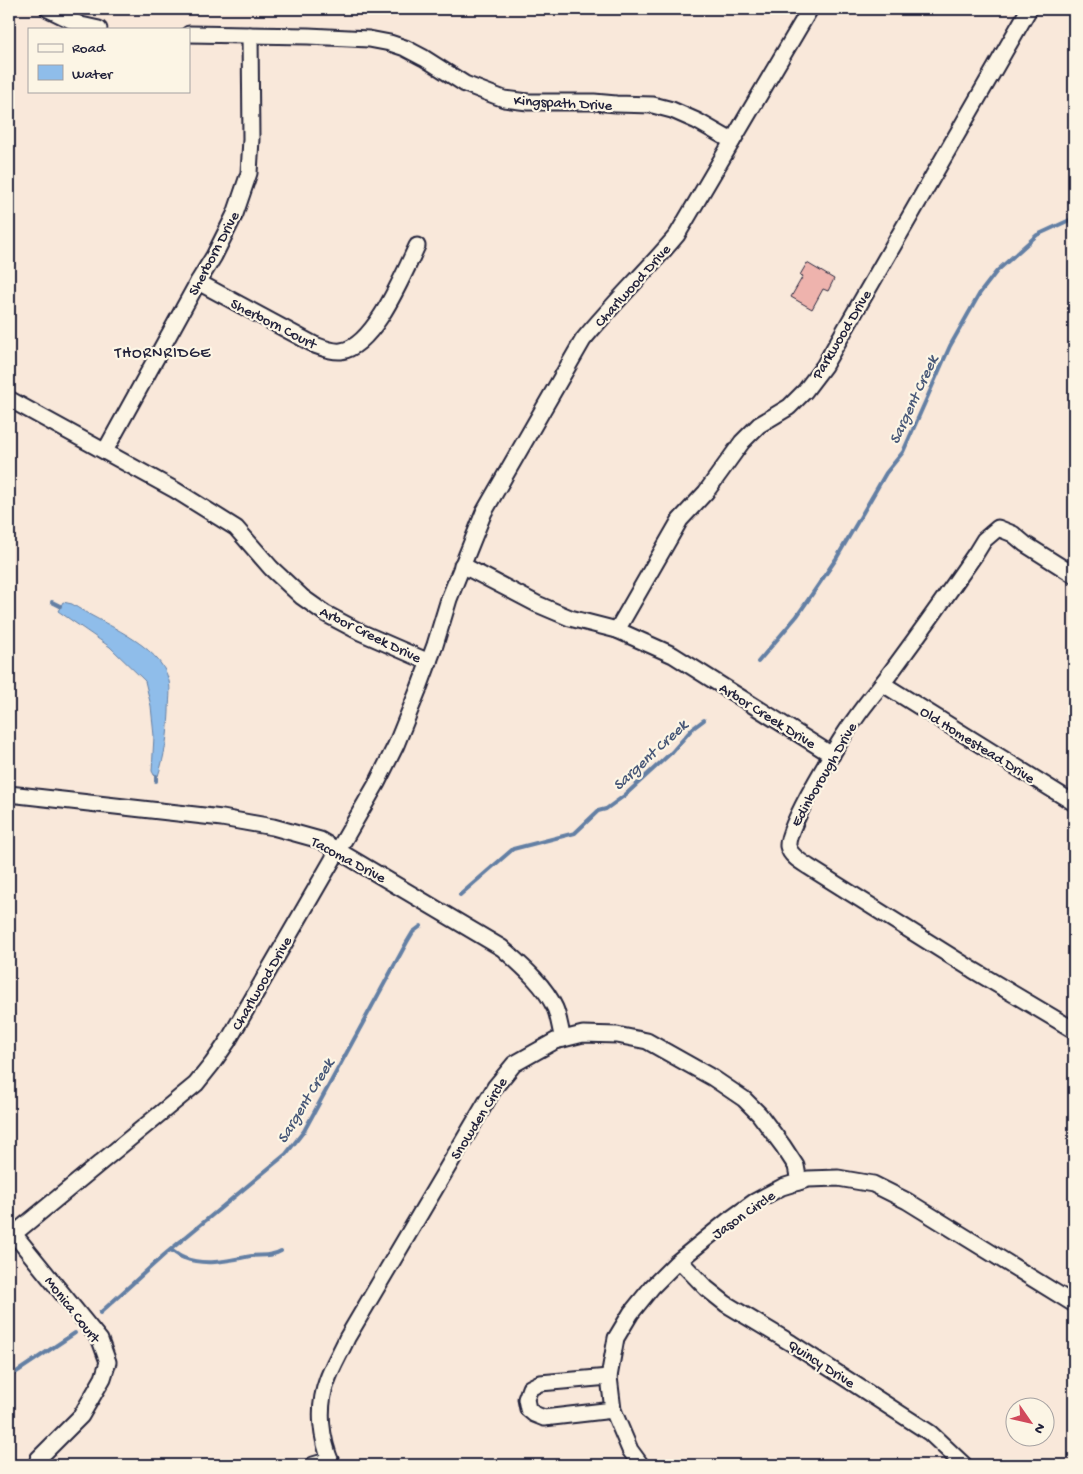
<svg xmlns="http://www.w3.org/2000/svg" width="1083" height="1474" font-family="'Gochi Hand',sans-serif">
  <rect width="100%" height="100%" fill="#f9e8da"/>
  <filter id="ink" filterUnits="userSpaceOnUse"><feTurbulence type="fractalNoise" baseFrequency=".02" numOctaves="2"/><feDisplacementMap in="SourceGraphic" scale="10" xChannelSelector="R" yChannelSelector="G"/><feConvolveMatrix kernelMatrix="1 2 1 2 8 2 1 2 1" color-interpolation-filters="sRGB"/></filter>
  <g filter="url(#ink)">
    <path fill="#8fbdea" stroke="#637fa4" d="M 63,602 L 72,604 C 101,624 160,643 169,681 C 171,690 169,702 169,712 C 168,734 165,755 158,776 L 154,775 L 152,771 L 154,736 L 151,706 L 145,681 L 110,647 L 58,611 Z"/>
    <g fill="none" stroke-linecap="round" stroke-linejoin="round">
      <g stroke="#637fa4" stroke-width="4">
        <path d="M 52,602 L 60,606"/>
        <path d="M 758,662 L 797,616 L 806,603 L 836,559 L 886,473 L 903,452 L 950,346 L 980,293 L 997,271 L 1037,235 L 1074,218"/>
        <path d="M 156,781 L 156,776"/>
        <path d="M 460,895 L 513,849 L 575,833 L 598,811 L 606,809 L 624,796 L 672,752 L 692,729 L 704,720"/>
        <path d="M 171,1250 C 175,1253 180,1257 184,1258 C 204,1266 227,1261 246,1257 C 259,1254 269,1258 281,1251"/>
        <path d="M 100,1313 L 164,1255 L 286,1154 L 304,1131 L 407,942 L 413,932 L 421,926"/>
        <path d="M 9,1377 L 75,1333"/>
      </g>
    </g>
    <path fill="#eeb3ad" stroke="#22223b" d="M 807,263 L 834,279 L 828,291 L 823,289 L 812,309 L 791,297 L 803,276 L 800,275 Z"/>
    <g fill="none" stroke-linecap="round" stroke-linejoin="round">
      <defs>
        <g id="minor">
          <path d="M 48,9 L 81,25 L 99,29"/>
          <path d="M 189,34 L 308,36 L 369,39 L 390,43 L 405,48 L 424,58 L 465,84 L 504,99 L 528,102 L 594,102 L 616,104 L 653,105 L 672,110 L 697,121 L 732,141"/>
          <path d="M 198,282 L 315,345 C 323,348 332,352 341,351 C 374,347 404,273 417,246"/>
          <path d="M 9,399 L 175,490 L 236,528 L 271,568 L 302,597 L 326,614 L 360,632 L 429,662"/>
          <path d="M 105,451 L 198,282 L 214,256 L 235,214 L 249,173 L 251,139 L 250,35"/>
          <path d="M 462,565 L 537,604 L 570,618 L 617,630 L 673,655 L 832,755"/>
          <path d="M 1074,575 L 1025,544 L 1013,534 L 998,528 L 984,540 L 976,553 C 949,592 922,630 894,668 C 882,685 867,701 855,719 C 841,738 786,827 788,846 C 790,856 801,862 809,867 L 973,970 L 1074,1030"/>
          <path d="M 617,630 L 680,520 L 706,492 L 742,442 L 759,425 L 789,407 L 805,391 L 824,366 L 1029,9"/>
          <path d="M 883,684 L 1074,803"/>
          <path d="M 9,794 L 222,818 L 273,827 L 320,840 L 502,948 C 521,965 544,984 555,1008 C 559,1017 560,1029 563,1039"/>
          <path d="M 14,1234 L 100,1340 L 108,1362 L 103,1378 L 81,1416 L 38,1459"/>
          <path d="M 9,1238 L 196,1084 L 212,1064 L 228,1041 L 377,783 L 396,745 L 419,688 L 435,645 L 449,599 L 484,512 L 583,340 C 613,303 647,271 677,235 L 810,9"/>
          <path d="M 680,1261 L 706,1288 L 726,1304 L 791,1343 L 930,1433 L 964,1465"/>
          <path d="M 609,1377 L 540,1383 L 530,1388 L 526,1399 L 528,1409 L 534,1414 L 544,1418 L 613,1410"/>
          <path d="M 313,1465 L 330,1460"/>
          <path d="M 332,1465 C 321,1439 317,1408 327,1381 C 332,1366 341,1352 347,1338 L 495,1087 L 514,1064 L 555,1041 L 583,1034 L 617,1035 L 647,1041 L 713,1078 L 744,1099 L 759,1114 L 783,1146 L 796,1166 L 799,1182"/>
          <path d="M 641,1465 L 630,1450 L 613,1410 L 609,1377 L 616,1338 L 631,1313 L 652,1287 L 676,1263 L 729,1220 L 754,1202 L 782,1187 L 808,1179 L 838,1178 L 873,1184 L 907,1201 L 1074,1304"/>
        </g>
      </defs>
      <use href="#minor" stroke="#22223b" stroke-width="19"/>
      <use href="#minor" stroke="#fcf5e5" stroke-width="15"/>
    </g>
  </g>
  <g text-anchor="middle" stroke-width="4.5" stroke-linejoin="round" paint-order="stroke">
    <g font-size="15" fill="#22223b" stroke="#fcf5e5">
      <text transform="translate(563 102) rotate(3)" y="5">Kingspath Drive</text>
      <text transform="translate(213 253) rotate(-62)" y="5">Sherborn Drive</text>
      <text transform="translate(632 285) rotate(-48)" y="5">Charlwood Drive</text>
      <text transform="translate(274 323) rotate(27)" y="5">Sherborn Court</text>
      <text transform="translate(841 334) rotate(-59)" y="5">Parkwood Drive</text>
      <text transform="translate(371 634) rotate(26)" y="5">Arbor Creek Drive</text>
      <text transform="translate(768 715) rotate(32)" y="5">Arbor Creek Drive</text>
      <text transform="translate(978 744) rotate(32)" y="5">Old Homestead Drive</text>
      <text transform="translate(823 774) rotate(-60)" y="5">Edinborough Drive</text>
      <text transform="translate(349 859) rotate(28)" y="5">Tacoma Drive</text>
      <text transform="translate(261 983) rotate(-60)" y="5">Charlwood Drive</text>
      <text transform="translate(478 1118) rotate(-58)" y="5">Snowden Circle</text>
      <text transform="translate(743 1214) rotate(-35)" y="5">Jason Circle</text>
      <text transform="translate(73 1309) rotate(52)" y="5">Monica Court</text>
      <text transform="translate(822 1363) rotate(33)" y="5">Quincy Drive</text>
    </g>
    <g font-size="16" letter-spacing="1" fill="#22223b" stroke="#fcf5e5">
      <text x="163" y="357">THORNRIDGE</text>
    </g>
    <g font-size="16" font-style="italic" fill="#485878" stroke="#fcf5e5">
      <text transform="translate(912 399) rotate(-65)" y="6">Sargent Creek</text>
      <text transform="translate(649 754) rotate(-43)" y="6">Sargent Creek</text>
      <text transform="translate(304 1100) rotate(-59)" y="6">Sargent Creek</text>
    </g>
  </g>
  <rect width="1083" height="1474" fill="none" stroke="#fcf5e5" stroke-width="30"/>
  <rect x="15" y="15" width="1053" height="1444" fill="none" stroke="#22223b" stroke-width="2" filter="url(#ink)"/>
  <rect x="28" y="28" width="162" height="65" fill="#fcf5e5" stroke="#a5a1a1"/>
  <rect x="38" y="44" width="25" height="8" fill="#fcf5e5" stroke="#a5a1a1"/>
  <text x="72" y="52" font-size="15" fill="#22223b">Road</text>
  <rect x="38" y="65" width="25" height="15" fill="#8fbdea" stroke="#a5a1a1"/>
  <text x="72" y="78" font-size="15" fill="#22223b">Water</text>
  <g transform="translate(1030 1422) rotate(124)"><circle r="24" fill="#fcf5e5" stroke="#a5a1a1"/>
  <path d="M0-4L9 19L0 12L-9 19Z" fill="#d1495b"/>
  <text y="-8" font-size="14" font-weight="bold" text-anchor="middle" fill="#22223b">N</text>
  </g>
</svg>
